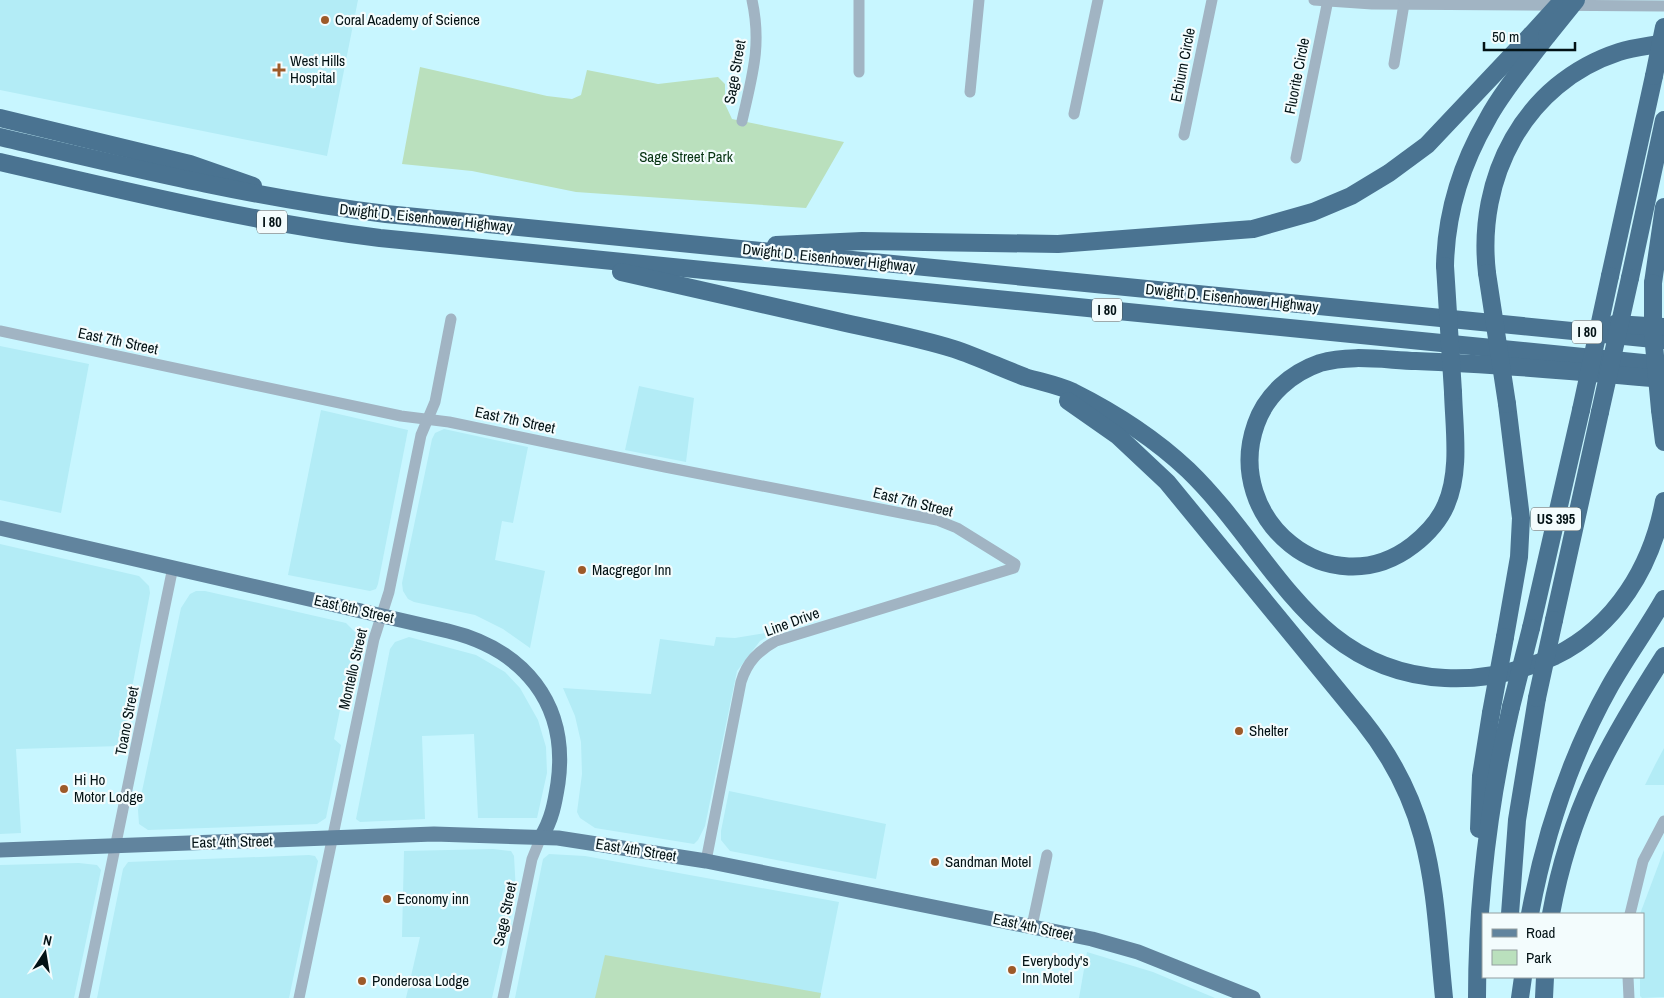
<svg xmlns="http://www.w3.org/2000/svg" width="1664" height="998" font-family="'Archivo Narrow',sans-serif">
  <rect width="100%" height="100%" fill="#c8f6ff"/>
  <g fill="#b3ecf6">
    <path d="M 0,0 L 358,0 L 327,156 L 0,90 Z"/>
    <path d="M 0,346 L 89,364 L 61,513 L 0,500 Z"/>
    <path d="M 639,386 L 694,398 L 686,462 L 625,450 Z"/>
    <path d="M 321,410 L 408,430 L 378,584 L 376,589 L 370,591 L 288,575 Z"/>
    <path d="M 444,429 L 528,447 L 513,523 L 502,521 L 495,560 L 545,571 L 530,648 L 503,629 L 475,615 L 414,602 L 408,599 L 403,591 L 402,583 L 432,439 L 435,433 Z"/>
    <path d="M 0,544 L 139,576 L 149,586 L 150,593 L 121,746 L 16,749 L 21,833 L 0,834 Z"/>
    <path d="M 196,591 L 205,591 L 346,623 L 356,633 L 334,739 L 341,745 L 326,818 L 317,824 L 148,830 L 139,824 L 138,810 L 181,608 L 190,594 Z"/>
    <path d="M 777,631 L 760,641 L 737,671 L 705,826 L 698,840 L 694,844 L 595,828 L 580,818 L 577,812 L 582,774 L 581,742 L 575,716 L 563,688 L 651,694 L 660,639 L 714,646 L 716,637 L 735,638 Z"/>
    <path d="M 409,637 L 476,655 L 505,672 L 520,688 L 538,720 L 546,747 L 547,773 L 537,818 L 478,818 L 474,734 L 422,736 L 425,819 L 360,822 L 356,819 L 390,649 L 395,642 Z"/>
    <path d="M 1664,748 L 1664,785 L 1645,785 L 1655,765 Z"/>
    <path d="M 729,791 L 886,824 L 876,879 L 730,851 L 721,840 L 721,831 Z"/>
    <path d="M 493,849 L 511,851 L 514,856 L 516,892 L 492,998 L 406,998 L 420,937 L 402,937 L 404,851 Z"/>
    <path d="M 1664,850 L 1664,997 L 1642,998 L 1640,996 L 1640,977 L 1643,977 L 1643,914 L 1640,914 Z"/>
    <path d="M 549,854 L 585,856 L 839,902 L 820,998 L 515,998 L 543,859 Z"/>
    <path d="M 309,855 L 315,856 L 318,861 L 289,998 L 97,998 L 123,869 L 128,862 Z"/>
    <path d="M 79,863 L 97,865 L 101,870 L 74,998 L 0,998 L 0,865 Z"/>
    <path d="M 1087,952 L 1153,972 L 1215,998 L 1079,998 Z"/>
  </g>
  <g fill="#bae0bd">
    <path d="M 420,67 L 547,96 L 572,99 L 581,95 L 587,70 L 658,84 L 718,77 L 725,84 L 725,104 L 732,119 L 844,142 L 806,208 L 576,192 L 472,171 L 402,164 Z"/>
    <path d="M 605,955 L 821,993 L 820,998 L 595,998 Z"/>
  </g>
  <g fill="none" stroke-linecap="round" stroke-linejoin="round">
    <g stroke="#a1b4c3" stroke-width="11">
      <path d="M 1314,0 L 1372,4 L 1664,6"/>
      <path d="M 1394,64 L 1404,4"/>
      <path d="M 859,72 L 859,0"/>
      <path d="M 970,92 L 979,0"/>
      <path d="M 1074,114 L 1098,0"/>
      <path d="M 742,121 C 752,76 762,46 752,0"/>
      <path d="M 1184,135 L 1212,0"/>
      <path d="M 1296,158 L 1328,0"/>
      <path d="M 0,331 L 401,416 L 449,422 L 665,467 L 937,520 L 957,528 L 1015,564 L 1014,568 L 776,641 C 758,651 747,662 741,682 L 706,861"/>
      <path d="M 1630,914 L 1643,861 L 1664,821"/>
      <path d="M 1032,926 L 1047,855"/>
      <path d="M 1628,977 L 1629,998"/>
      <path d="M 84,998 L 173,567"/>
      <path d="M 299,998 L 374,639 L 389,592 L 421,435 L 435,402 L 451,319"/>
      <path d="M 503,998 L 532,859 L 541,837"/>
    </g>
    <g stroke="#61849e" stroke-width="15">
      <path d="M 0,528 L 448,631 C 523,649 569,703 558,783 C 555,802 552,820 541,837"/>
      <path d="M 0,850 L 434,834 L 558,838 L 706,861 L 1092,939 L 1138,952 L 1253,998"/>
    </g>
    <g stroke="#4a7391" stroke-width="18">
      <path d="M 0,118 L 190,164 L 253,186"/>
      <path d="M 0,137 C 128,167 255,198 386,214 L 1664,340"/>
      <path d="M 0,162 C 126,191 251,222 380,238 L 1664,365"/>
      <path d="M 776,245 L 862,241 L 1058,244 L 1253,229 L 1313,212 L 1351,196 L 1389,173 L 1427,145 L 1531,35"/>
      <path d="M 1445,266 C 1446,215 1461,165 1487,120 C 1503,90 1527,63 1547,36"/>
      <path d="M 621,272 C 693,288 765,305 837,321 C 876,330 916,337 954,349 C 978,357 1001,368 1025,377 C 1041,382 1058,385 1073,392 C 1115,413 1154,438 1188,470 C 1272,551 1311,672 1445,678 C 1484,680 1520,672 1555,656 C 1616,626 1652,566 1664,501"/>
      <path d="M 1487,273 C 1476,178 1524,83 1619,52 C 1634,47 1649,46 1664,43"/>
      <path d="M 1610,276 L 1654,76"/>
      <path d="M 1630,278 L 1664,120"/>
      <path d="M 1653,283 L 1664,207"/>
      <path d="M 1615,324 L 1664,327"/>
      <path d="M 1453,392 C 1454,428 1461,471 1446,505 C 1439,521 1427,534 1413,545 C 1330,609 1222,519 1256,424 C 1266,395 1291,373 1320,363 C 1350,354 1385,360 1416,361 C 1499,364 1581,372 1664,379"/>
      <path d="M 1068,401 L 1118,436 L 1167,482 L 1363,721 C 1435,811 1433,889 1444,998"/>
      <path d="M 1660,410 L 1664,442"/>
      <path d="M 1554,620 L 1600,412"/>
      <path d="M 1531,628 L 1581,410"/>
      <path d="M 1505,637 L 1519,557 L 1521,518 L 1507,404"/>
      <path d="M 1479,829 L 1481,776 L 1491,713"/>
      <path d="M 1510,914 L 1517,820 L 1537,698"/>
      <path d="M 1530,914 C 1545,834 1570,757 1610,686 C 1627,656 1647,629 1664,599"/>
      <path d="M 1551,914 C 1570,810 1608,743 1664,656"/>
      <path d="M 1477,998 C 1477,900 1489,802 1511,707"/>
      <path d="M 1520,998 L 1523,977"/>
      <path d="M 1544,998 L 1545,977"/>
    </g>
    <g stroke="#4a7391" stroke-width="18">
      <path d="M 1531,35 L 1563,0"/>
      <path d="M 1547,36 L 1576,0"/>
      <path d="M 1654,76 L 1664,27"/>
      <path d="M 1445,266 L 1453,392"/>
      <path d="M 1487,273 L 1507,404"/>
      <path d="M 1653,283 L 1653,334 L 1660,410"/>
      <path d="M 1581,410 L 1610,276"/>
      <path d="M 1600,412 L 1630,278"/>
      <path d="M 1537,698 L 1554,620"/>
      <path d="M 1511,707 L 1531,628"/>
      <path d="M 1491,713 L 1505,637"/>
    </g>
  </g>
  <g fill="#9d5a29" stroke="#f3fcfd" stroke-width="2">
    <circle cx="325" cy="20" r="5"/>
    <path d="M276.5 62.5h5v5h5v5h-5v5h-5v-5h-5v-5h5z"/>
    <circle cx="582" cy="570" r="5"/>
    <circle cx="1239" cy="731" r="5"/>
    <circle cx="64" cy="789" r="5"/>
    <circle cx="935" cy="862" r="5"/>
    <circle cx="387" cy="899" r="5"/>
    <circle cx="1012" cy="970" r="5"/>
    <circle cx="362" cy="981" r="5"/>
  </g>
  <g text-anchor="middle" stroke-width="4.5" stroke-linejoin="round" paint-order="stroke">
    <g fill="#f3fcfd" stroke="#4b585b" stroke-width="1">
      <rect x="257" y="210.5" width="30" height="23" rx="4"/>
      <rect x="1092" y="298.5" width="30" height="23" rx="4"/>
      <rect x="1572" y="320.5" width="30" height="23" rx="4"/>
      <rect x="1531" y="507.5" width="50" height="23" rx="4"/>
    </g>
    <g font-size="14" font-weight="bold" fill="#031215">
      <text x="272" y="227">I 80</text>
      <text x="1107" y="315">I 80</text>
      <text x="1587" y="337">I 80</text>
      <text x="1556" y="524">US 395</text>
    </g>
    <g font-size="15" fill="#031215" stroke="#f3fcfd" text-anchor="start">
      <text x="335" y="25">Coral Academy of Science</text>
      <text x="290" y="66">West Hills<tspan x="290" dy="17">Hospital</tspan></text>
      <text x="592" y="575">Macgregor Inn</text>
      <text x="1249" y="736">Shelter</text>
      <text x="74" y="785">Hi Ho<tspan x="74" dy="17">Motor Lodge</tspan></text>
      <text x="945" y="867">Sandman Motel</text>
      <text x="397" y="904">Economy inn</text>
      <text x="1022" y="966">Everybody's<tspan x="1022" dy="17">Inn Motel</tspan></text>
      <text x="372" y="986">Ponderosa Lodge</text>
    </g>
    <g font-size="15" fill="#031215" stroke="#f3fcfd">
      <text transform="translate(1183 65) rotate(-79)" y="5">Erbium Circle</text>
      <text transform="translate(735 72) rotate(-80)" y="5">Sage Street</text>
      <text transform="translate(1297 76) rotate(-79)" y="5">Fluorite Circle</text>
      <text transform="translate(426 218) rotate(6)" y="5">Dwight D. Eisenhower Highway</text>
      <text transform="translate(829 258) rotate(6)" y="5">Dwight D. Eisenhower Highway</text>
      <text transform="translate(1232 298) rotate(6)" y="5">Dwight D. Eisenhower Highway</text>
      <text transform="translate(118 341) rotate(12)" y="5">East 7th Street</text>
      <text transform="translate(515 420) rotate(12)" y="5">East 7th Street</text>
      <text transform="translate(913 502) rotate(14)" y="5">East 7th Street</text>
      <text transform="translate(354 609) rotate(13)" y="5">East 6th Street</text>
      <text transform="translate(792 622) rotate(-20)" y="5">Line Drive</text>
      <text transform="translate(353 669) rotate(-77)" y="5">Montello Street</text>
      <text transform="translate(127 721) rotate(-79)" y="5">Toano Street</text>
      <text transform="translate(232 842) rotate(-1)" y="5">East 4th Street</text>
      <text transform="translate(636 850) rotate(9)" y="5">East 4th Street</text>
      <text transform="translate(505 914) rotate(-78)" y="5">Sage Street</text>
      <text transform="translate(1033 927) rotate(12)" y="5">East 4th Street</text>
    </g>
    <g font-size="15" fill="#053210" stroke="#f3fcfd">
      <text x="686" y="162">Sage Street Park</text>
    </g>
  </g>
  <rect x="1482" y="913" width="162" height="65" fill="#f3fcfd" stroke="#939ea0"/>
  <rect x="1492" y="929" width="25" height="8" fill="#61849e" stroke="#939ea0"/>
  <text x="1526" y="938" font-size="15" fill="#031215">Road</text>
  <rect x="1492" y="950" width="25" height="15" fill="#bae0bd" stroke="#939ea0"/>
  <text x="1526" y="963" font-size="15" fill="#031215">Park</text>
  <g transform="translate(45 953) rotate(12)" stroke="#f3fcfd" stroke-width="4" paint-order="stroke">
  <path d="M0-4L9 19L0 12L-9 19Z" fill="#031215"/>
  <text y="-8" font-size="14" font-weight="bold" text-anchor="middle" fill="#031215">N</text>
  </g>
  <path d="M1484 42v8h91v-8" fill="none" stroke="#031215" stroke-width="2.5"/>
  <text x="1492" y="42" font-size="15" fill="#031215" stroke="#f3fcfd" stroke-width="4" paint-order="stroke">50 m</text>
</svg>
